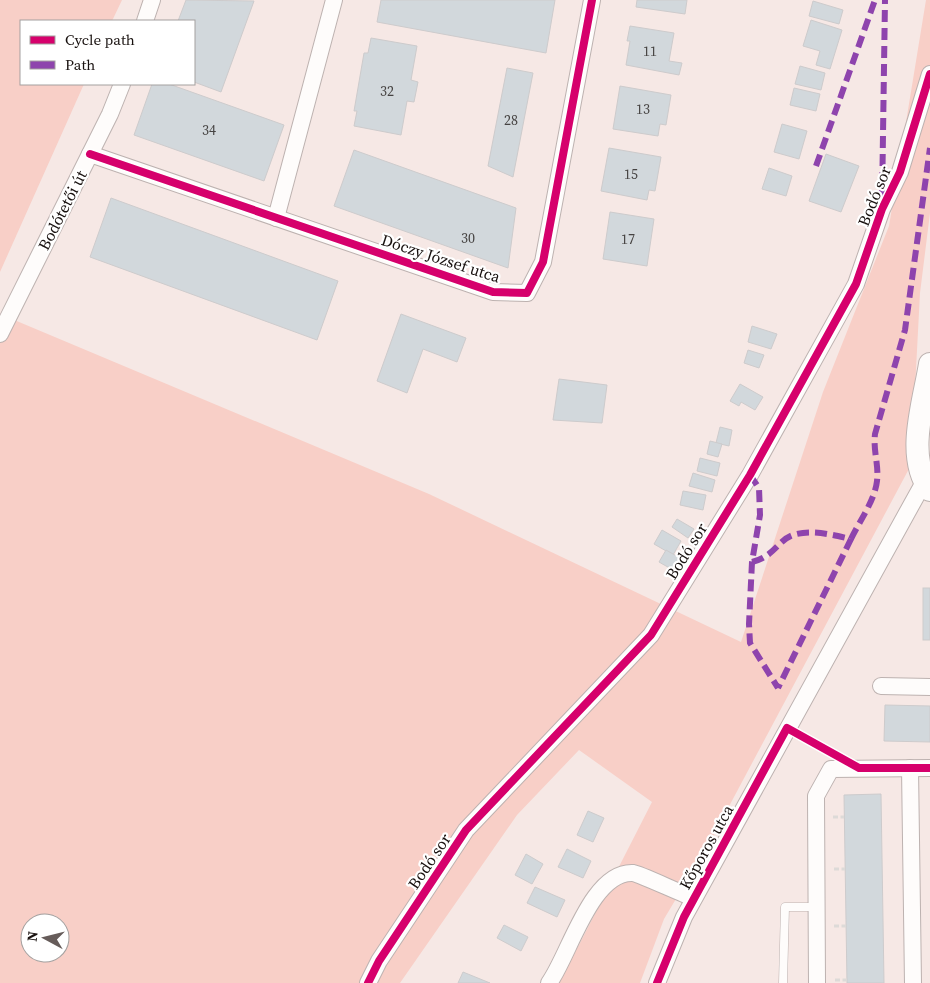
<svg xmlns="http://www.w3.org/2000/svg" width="930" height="983" font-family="'Source Serif 4',serif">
  <rect width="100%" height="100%" fill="#f6e8e5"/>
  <g fill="#f8cfc7" fill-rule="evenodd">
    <path d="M 0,0 L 122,0 L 112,21 L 21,21 L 21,84 L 84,84 L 0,272 Z"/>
    <path d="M 926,0 L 930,0 L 930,213 L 920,293 L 911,465 L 710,842 L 664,919 L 640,983 L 552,983 L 579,945 L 652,802 L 579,750 L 517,815 L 400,983 L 0,983 L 0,314 L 429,494 L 741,642 L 823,392 L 889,226 ZM 30,923 L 60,923 L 60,953 L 30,953 Z"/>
  </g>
  <g fill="#d2d8dc" stroke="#cdcbcc">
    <path d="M 186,0 L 254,1 L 221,92 L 194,82 L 194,21 L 178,21 Z"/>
    <path d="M 381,0 L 555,0 L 546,53 L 377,22 Z"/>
    <path d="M 637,0 L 687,0 L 685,14 L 636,7 Z"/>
    <path d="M 813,1 L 843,10 L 839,24 L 809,16 Z"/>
    <path d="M 811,20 L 842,30 L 830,69 L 816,65 L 820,51 L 803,46 Z"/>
    <path d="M 630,26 L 674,33 L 669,61 L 682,63 L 679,75 L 626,65 L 630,41 L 627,41 Z"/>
    <path d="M 371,38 L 417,46 L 411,80 L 418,82 L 414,102 L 407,101 L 401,135 L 354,126 L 357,111 L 354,111 L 364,53 L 368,53 Z"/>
    <path d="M 800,66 L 825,73 L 821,90 L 795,84 Z"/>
    <path d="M 507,68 L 533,73 L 513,177 L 488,166 Z"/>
    <path d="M 152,84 L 169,84 L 284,125 L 264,181 L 134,135 Z"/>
    <path d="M 620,86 L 671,95 L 666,125 L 660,124 L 658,136 L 613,129 Z"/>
    <path d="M 794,88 L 820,94 L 816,111 L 790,105 Z"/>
    <path d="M 782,124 L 807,131 L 799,159 L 774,152 Z"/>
    <path d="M 609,148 L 661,157 L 655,191 L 649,190 L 647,200 L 601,191 Z"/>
    <path d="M 354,150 L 516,208 L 508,268 L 334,206 Z"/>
    <path d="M 826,154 L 859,166 L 841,212 L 809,201 Z"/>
    <path d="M 769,168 L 792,176 L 786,196 L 762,189 Z"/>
    <path d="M 111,198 L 338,281 L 317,340 L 90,257 Z"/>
    <path d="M 610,212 L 654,219 L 647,266 L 603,259 Z"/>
    <path d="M 401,314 L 466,338 L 457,362 L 423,349 L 407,393 L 377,381 Z"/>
    <path d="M 752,326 L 777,334 L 771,349 L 748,342 Z"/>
    <path d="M 748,350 L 764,355 L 759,368 L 744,363 Z"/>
    <path d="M 559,379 L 607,385 L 602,423 L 553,420 Z"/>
    <path d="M 740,384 L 763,397 L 755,410 L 741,402 L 739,406 L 730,401 Z"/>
    <path d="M 720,427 L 732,430 L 729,446 L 716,443 Z"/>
    <path d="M 710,441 L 722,444 L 718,457 L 707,454 Z"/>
    <path d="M 700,458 L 720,463 L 717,476 L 697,471 Z"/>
    <path d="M 693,473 L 715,480 L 712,492 L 689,486 Z"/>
    <path d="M 683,491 L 706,495 L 703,510 L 680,505 Z"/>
    <path d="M 677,519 L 694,529 L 688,538 L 672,527 Z"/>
    <path d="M 662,530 L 681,541 L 673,555 L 654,544 Z"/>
    <path d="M 666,550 L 680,558 L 673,570 L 659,562 Z"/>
    <rect x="923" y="588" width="7" height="52"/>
    <path d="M 885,705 L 930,706 L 930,742 L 884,741 Z"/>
    <path d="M 881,794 L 884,983 L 847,983 L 844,795 Z"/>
    <path d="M 588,811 L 604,818 L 593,842 L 577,835 Z"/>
    <path d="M 567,849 L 591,861 L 583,878 L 558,867 Z"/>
    <path d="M 526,854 L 543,864 L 532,884 L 515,875 Z"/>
    <path d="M 535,887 L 565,900 L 557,917 L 527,903 Z"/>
    <path d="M 504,925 L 528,937 L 521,951 L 497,938 Z"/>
    <path d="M 463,972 L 490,983 L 458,983 Z"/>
  </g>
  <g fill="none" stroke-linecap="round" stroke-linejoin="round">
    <defs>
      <path id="lane" d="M 783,983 L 785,907 L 818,907"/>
      <g id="street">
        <path d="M 145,21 L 152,0"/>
        <path d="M 90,154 L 493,292 L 527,293 L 543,262 L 592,0"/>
        <path d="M 276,218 L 334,0"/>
        <path d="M 0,334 L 110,114 L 122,84"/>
        <path d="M 881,686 L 930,687"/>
        <path d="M 910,768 L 913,983"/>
        <path d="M 368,983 L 379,961 L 466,830 L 651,635 L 750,475 L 856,284 L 882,209 L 900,172 L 930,74"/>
        <path d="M 549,983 C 569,956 591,871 633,873 C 640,874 682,894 694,898"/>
        <path d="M 657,983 L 684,917 L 924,482"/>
        <path d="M 817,983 L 816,796 L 831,769 L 930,768"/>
      </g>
      <path id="secondary" d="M 930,364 C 924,402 905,456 930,490"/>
    </defs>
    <use href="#lane" stroke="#bdb2b0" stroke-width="9"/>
    <use href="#street" stroke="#bdb2b0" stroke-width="18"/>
    <use href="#secondary" stroke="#bdb2b0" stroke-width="24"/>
    <g stroke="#dddad8" stroke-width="3" stroke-dasharray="5 2.5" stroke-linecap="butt">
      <path d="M 833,817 L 844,817"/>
      <path d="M 834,869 L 845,869"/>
      <path d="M 834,926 L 846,926"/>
      <path d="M 835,980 L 847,980"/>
    </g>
    <use href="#lane" stroke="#fefcfb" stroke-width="8"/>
    <use href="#street" stroke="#fefcfb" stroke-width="16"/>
    <use href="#secondary" stroke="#fefcfb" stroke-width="22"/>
    <g stroke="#8e44ad" stroke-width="6" stroke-dasharray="12 6" stroke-linecap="butt">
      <path d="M 816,166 L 875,0"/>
      <path d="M 882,202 L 885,0"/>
      <path d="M 750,475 L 759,488 L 760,515 L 752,562 L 749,624 L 750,643 L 778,688"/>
      <path d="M 851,539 C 859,522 875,500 877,481 C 879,465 873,451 875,434 L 905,330 L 930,148"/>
      <path d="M 752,562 C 774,557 778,540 793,535 C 812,529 833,535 851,539 L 778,688"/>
    </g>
    <defs>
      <g id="cycleway">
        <path d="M 90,154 L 493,292 L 527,293 L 543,262 L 592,0"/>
        <path d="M 368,983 L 379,961 L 466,830 L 651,635 L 750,475 L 856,284 L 882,209 L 900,172 L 930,74"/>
        <path d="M 657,983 L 684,917 L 787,728 L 859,768 L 930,768"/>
      </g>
    </defs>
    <use href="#cycleway" stroke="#fff" stroke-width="11"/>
    <use href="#cycleway" stroke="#d6006c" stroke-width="8"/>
  </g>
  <g text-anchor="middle" stroke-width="4.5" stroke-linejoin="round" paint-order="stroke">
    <g font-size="14" fill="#464342">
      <text x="650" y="56">11</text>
      <text x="387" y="96">32</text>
      <text x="643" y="114">13</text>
      <text x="511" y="125">28</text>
      <text x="209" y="135">34</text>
      <text x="631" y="179">15</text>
      <text x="468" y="243">30</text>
      <text x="628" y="244">17</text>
    </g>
    <g font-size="16" fill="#18110f" stroke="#fff">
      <text transform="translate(874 196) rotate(-68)" y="6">Bodó sor</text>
      <text transform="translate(62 210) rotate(-63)" y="6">Bodótetői út</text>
      <text transform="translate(441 258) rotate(18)" y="6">Dóczy József utca</text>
      <text transform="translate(686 551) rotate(-58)" y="6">Bodó sor</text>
      <text transform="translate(706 847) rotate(-61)" y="6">Kőporos utca</text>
      <text transform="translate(429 861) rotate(-56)" y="6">Bodó sor</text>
    </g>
  </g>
  <rect x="20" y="20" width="175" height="65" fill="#ffffff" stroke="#a3a09f"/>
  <rect x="30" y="36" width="25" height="8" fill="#d6006c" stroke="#a3a09f"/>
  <text x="65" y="45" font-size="15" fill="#18110f">Cycle path</text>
  <rect x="30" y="61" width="25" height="8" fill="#8e44ad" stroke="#a3a09f"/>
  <text x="65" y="70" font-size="15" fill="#18110f">Path</text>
  <g transform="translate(45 938) rotate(277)"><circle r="24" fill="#ffffff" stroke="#a3a09f"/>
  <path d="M0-4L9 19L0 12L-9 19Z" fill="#665c5a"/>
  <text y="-8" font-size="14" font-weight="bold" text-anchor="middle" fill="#18110f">N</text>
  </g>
</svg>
